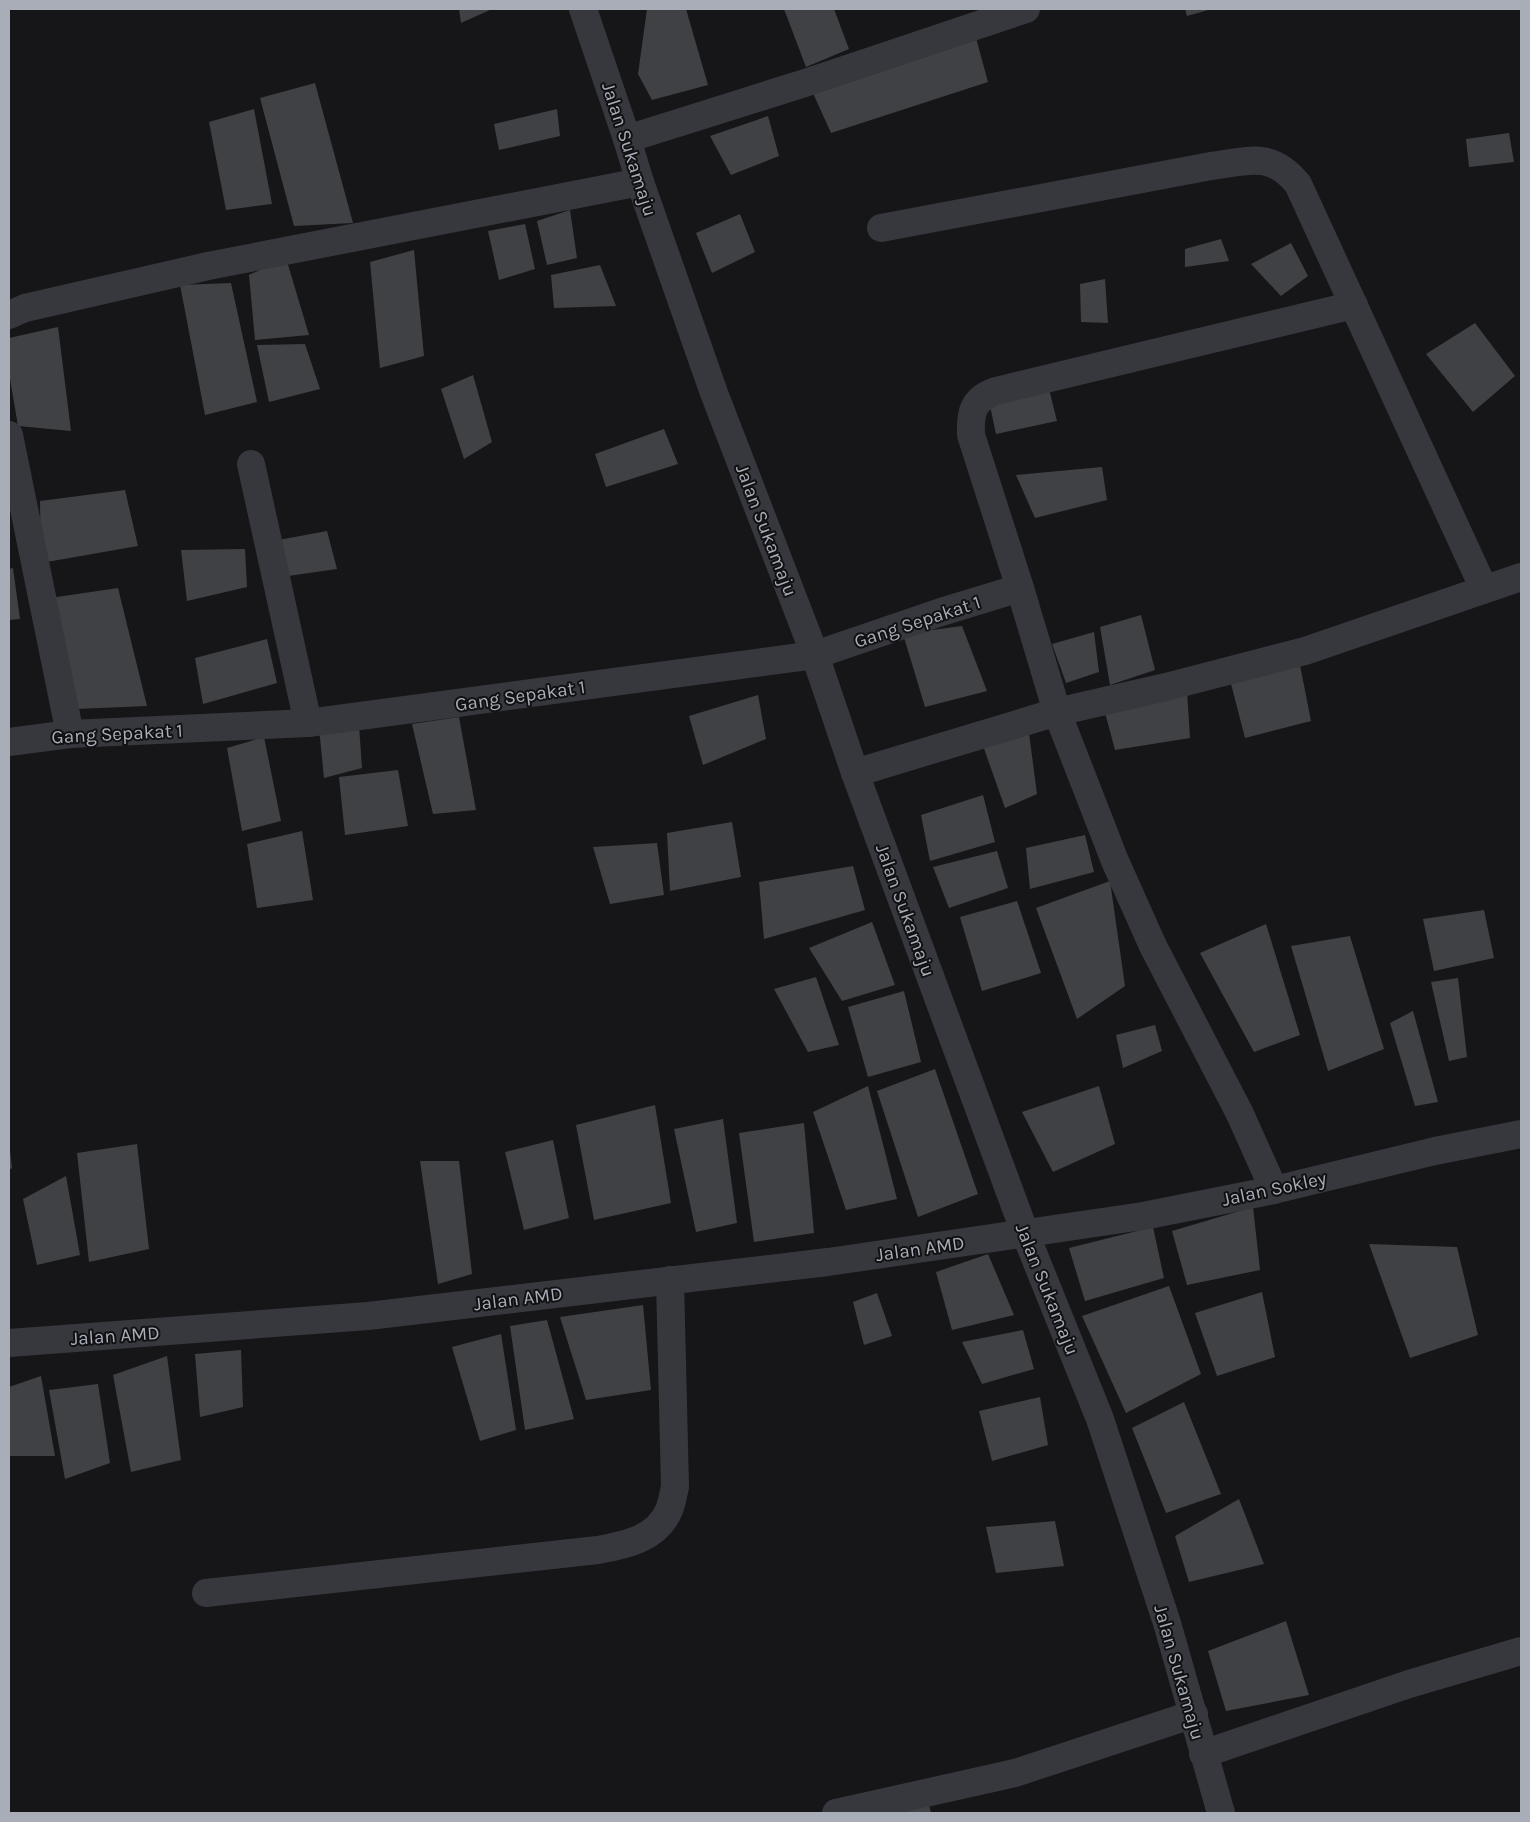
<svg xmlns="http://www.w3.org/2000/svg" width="1530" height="1822" font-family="Karla,sans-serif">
  <rect width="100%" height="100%" fill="#161618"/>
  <g fill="#404145">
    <path d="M 459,9 L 492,9 L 461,23 Z"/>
    <path d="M 647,9 L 686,9 L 708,85 L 652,100 L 638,74 Z"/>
    <path d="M 784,9 L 834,9 L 849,49 L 806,67 Z"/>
    <path d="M 1185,9 L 1212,9 L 1187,16 Z"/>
    <path d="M 976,38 L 988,82 L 831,133 L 812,91 Z"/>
    <path d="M 315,83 L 353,223 L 294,226 L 260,98 Z"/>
    <path d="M 254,109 L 272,204 L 226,210 L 209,122 Z"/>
    <path d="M 557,109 L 560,136 L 499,150 L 494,124 Z"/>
    <path d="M 768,116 L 779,156 L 731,175 L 710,136 Z"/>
    <path d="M 1509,133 L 1514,162 L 1469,167 L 1466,139 Z"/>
    <path d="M 570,210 L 577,258 L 547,265 L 537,221 Z"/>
    <path d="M 740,214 L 755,252 L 712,273 L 696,233 Z"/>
    <path d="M 525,224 L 535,269 L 499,280 L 488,231 Z"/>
    <path d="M 1221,239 L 1229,261 L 1185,267 L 1185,249 Z"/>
    <path d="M 1291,243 L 1308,276 L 1281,296 L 1251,264 Z"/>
    <path d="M 414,250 L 424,356 L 380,368 L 370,262 Z"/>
    <path d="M 286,258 L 309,335 L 255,340 L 249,275 Z"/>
    <path d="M 600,265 L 616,306 L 554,308 L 551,275 Z"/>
    <path d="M 1105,279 L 1108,323 L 1081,322 L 1080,284 Z"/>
    <path d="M 231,283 L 257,402 L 205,415 L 180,285 Z"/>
    <path d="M 1475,323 L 1515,376 L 1473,412 L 1426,354 Z"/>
    <path d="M 58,327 L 71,431 L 18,426 L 9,373 L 9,338 Z"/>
    <path d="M 305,344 L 320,389 L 269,402 L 257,345 Z"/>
    <path d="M 473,375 L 492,442 L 464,459 L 441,389 Z"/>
    <path d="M 1049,389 L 1057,421 L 996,434 L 989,401 Z"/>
    <path d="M 664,429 L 678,464 L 606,487 L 595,454 Z"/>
    <path d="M 1102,467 L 1107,500 L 1035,518 L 1016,475 Z"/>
    <path d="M 125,490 L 138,546 L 41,563 L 40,501 Z"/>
    <path d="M 327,531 L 337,569 L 281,577 L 273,541 Z"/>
    <path d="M 245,549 L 247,587 L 187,601 L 181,550 Z"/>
    <path d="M 13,568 L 20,619 L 9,620 L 9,569 Z"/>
    <path d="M 118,588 L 147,706 L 76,709 L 50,598 Z"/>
    <path d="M 1141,615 L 1155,670 L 1110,685 L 1100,627 Z"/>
    <path d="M 962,626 L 987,691 L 925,707 L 903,634 Z"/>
    <path d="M 1094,632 L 1099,672 L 1066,683 L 1052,644 Z"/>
    <path d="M 267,639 L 277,683 L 203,704 L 195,658 Z"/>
    <path d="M 1299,660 L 1311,721 L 1245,738 L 1229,676 Z"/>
    <path d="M 1187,691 L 1190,738 L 1115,750 L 1104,709 Z"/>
    <path d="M 758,695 L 766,739 L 703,765 L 689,716 Z"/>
    <path d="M 459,717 L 476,810 L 433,814 L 412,724 Z"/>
    <path d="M 359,725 L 362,768 L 324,778 L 319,728 Z"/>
    <path d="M 1029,733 L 1037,794 L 1005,808 L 982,743 Z"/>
    <path d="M 264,737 L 281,821 L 242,831 L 227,748 Z"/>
    <path d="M 398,770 L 408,826 L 345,835 L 339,777 Z"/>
    <path d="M 983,795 L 995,842 L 930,861 L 921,815 Z"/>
    <path d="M 732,822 L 741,877 L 670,891 L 667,833 Z"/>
    <path d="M 302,831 L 313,900 L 257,908 L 247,844 Z"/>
    <path d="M 1085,835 L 1094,872 L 1030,889 L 1026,848 Z"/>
    <path d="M 657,843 L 664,895 L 610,904 L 593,847 Z"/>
    <path d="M 997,851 L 1008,888 L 949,908 L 933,867 Z"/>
    <path d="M 853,866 L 865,910 L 764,939 L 759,882 Z"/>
    <path d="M 1110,881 L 1125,986 L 1077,1019 L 1036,908 Z"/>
    <path d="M 1017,901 L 1041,973 L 982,991 L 960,917 Z"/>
    <path d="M 1484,910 L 1494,958 L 1434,971 L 1423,919 Z"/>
    <path d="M 872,922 L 895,985 L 842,1001 L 809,948 Z"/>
    <path d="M 1266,924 L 1300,1035 L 1254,1052 L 1200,953 Z"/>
    <path d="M 1350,936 L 1384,1049 L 1328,1071 L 1291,946 Z"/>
    <path d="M 816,977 L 839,1045 L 808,1052 L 774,989 Z"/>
    <path d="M 1458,978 L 1467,1057 L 1449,1061 L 1431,982 Z"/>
    <path d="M 904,991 L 921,1062 L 868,1077 L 848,1007 Z"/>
    <path d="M 1413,1011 L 1438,1102 L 1415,1106 L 1390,1023 Z"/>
    <path d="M 1155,1025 L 1162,1051 L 1123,1068 L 1116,1035 Z"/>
    <path d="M 935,1069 L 978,1194 L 918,1217 L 877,1091 Z"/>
    <path d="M 868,1086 L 897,1199 L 846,1210 L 813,1112 Z"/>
    <path d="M 1099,1086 L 1115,1144 L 1053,1172 L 1022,1112 Z"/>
    <path d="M 655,1105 L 671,1203 L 594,1220 L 576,1125 Z"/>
    <path d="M 723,1119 L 737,1223 L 696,1232 L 674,1129 Z"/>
    <path d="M 804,1123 L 814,1233 L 754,1242 L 739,1133 Z"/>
    <path d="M 553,1140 L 569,1218 L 524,1230 L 505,1152 Z"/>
    <path d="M 137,1144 L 149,1249 L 89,1262 L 77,1153 Z"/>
    <path d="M 9,1150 L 10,1150 L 12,1168 L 9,1170 Z"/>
    <path d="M 420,1161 L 459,1161 L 472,1274 L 438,1284 Z"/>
    <path d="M 66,1176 L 80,1255 L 37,1265 L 23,1199 Z"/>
    <path d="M 1253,1207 L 1260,1270 L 1187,1285 L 1172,1231 Z"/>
    <path d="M 1153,1227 L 1164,1278 L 1085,1301 L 1069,1248 Z"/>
    <path d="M 1369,1244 L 1457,1247 L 1478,1335 L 1410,1358 Z"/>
    <path d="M 988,1254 L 1014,1315 L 952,1330 L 936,1272 Z"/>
    <path d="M 1169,1286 L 1201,1374 L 1126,1413 L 1082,1316 Z"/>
    <path d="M 1262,1292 L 1275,1357 L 1217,1376 L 1195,1313 Z"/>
    <path d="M 877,1293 L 892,1336 L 864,1345 L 853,1302 Z"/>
    <path d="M 643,1305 L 651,1390 L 586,1400 L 560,1317 Z"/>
    <path d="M 547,1320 L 574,1419 L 525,1430 L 510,1326 Z"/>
    <path d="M 1023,1330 L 1034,1369 L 982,1384 L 962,1342 Z"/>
    <path d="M 501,1334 L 516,1430 L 480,1441 L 452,1347 Z"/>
    <path d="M 241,1350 L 243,1407 L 200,1417 L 195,1354 Z"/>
    <path d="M 167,1356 L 181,1460 L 131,1472 L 113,1375 Z"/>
    <path d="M 41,1376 L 55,1456 L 9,1456 L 9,1387 Z"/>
    <path d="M 98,1384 L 110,1463 L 65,1479 L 49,1390 Z"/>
    <path d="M 1040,1397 L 1048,1445 L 992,1461 L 979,1411 Z"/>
    <path d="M 1184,1402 L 1221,1494 L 1166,1513 L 1132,1428 Z"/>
    <path d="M 1239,1499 L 1264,1564 L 1189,1582 L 1175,1536 Z"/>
    <path d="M 1055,1521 L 1064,1566 L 996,1573 L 986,1527 Z"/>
    <path d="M 1286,1621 L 1309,1695 L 1226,1711 L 1208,1651 Z"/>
    <path d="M 928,1801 L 931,1813 L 882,1813 Z"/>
  </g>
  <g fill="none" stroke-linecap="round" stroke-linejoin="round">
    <g stroke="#37383d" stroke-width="28">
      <path d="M 583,9 L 627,139 L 640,182 L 714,393 L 815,655 L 855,773 L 1025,1233 L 1100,1419 L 1167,1623 L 1221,1813"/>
      <path d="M 627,139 L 805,83 L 1026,9"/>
      <path d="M 881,228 L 1211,166 C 1249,161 1271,151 1298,184 L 1484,589"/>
      <path d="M 9,315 L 25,308 L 208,266 L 640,182"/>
      <path d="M 9,435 L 70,734"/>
      <path d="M 251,464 L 308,723"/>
      <path d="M 9,742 L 70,734 L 308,723 L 815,655 L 941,612 L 1020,588"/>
      <path d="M 855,773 L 1057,712 L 1166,687 L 1305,651 L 1521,577"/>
      <path d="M 1274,1190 L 1240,1114 L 1153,946 L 1115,861 L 1057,712 L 1020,588 L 971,435 C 970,412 973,399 996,391 L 1354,305"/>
      <path d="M 9,1343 L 368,1316 L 828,1262 L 1143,1216 L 1274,1190 L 1435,1151 L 1521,1134"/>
      <path d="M 206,1593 L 598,1550 C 625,1545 657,1539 669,1510 C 672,1503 673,1495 675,1487 L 670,1280"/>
      <path d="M 1203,1754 L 1409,1684 L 1521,1651"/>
      <path d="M 836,1813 L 1015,1773 L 1194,1714"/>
    </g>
  </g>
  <g text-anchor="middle" stroke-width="4" stroke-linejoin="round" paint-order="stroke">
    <g font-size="19" fill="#a8adb8" stroke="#111113">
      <text transform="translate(630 149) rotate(72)" y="7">Jalan Sukamaju</text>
      <text transform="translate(767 530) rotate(69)" y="7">Jalan Sukamaju</text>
      <text transform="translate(917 621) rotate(-18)" y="7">Gang Sepakat 1</text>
      <text transform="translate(520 695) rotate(-8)" y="7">Gang Sepakat 1</text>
      <text transform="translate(117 733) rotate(-3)" y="7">Gang Sepakat 1</text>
      <text transform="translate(906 910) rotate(70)" y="7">Jalan Sukamaju</text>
      <text transform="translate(1274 1188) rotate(-12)" y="7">Jalan Sokley</text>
      <text transform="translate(920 1248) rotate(-8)" y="7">Jalan AMD</text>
      <text transform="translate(1048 1289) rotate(68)" y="7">Jalan Sukamaju</text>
      <text transform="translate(518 1298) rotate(-7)" y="7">Jalan AMD</text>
      <text transform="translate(115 1335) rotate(-4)" y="7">Jalan AMD</text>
      <text transform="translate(1180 1672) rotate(74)" y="7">Jalan Sukamaju</text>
    </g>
  </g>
  <rect width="1530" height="1822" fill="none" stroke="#a8adb8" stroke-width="20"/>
</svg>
